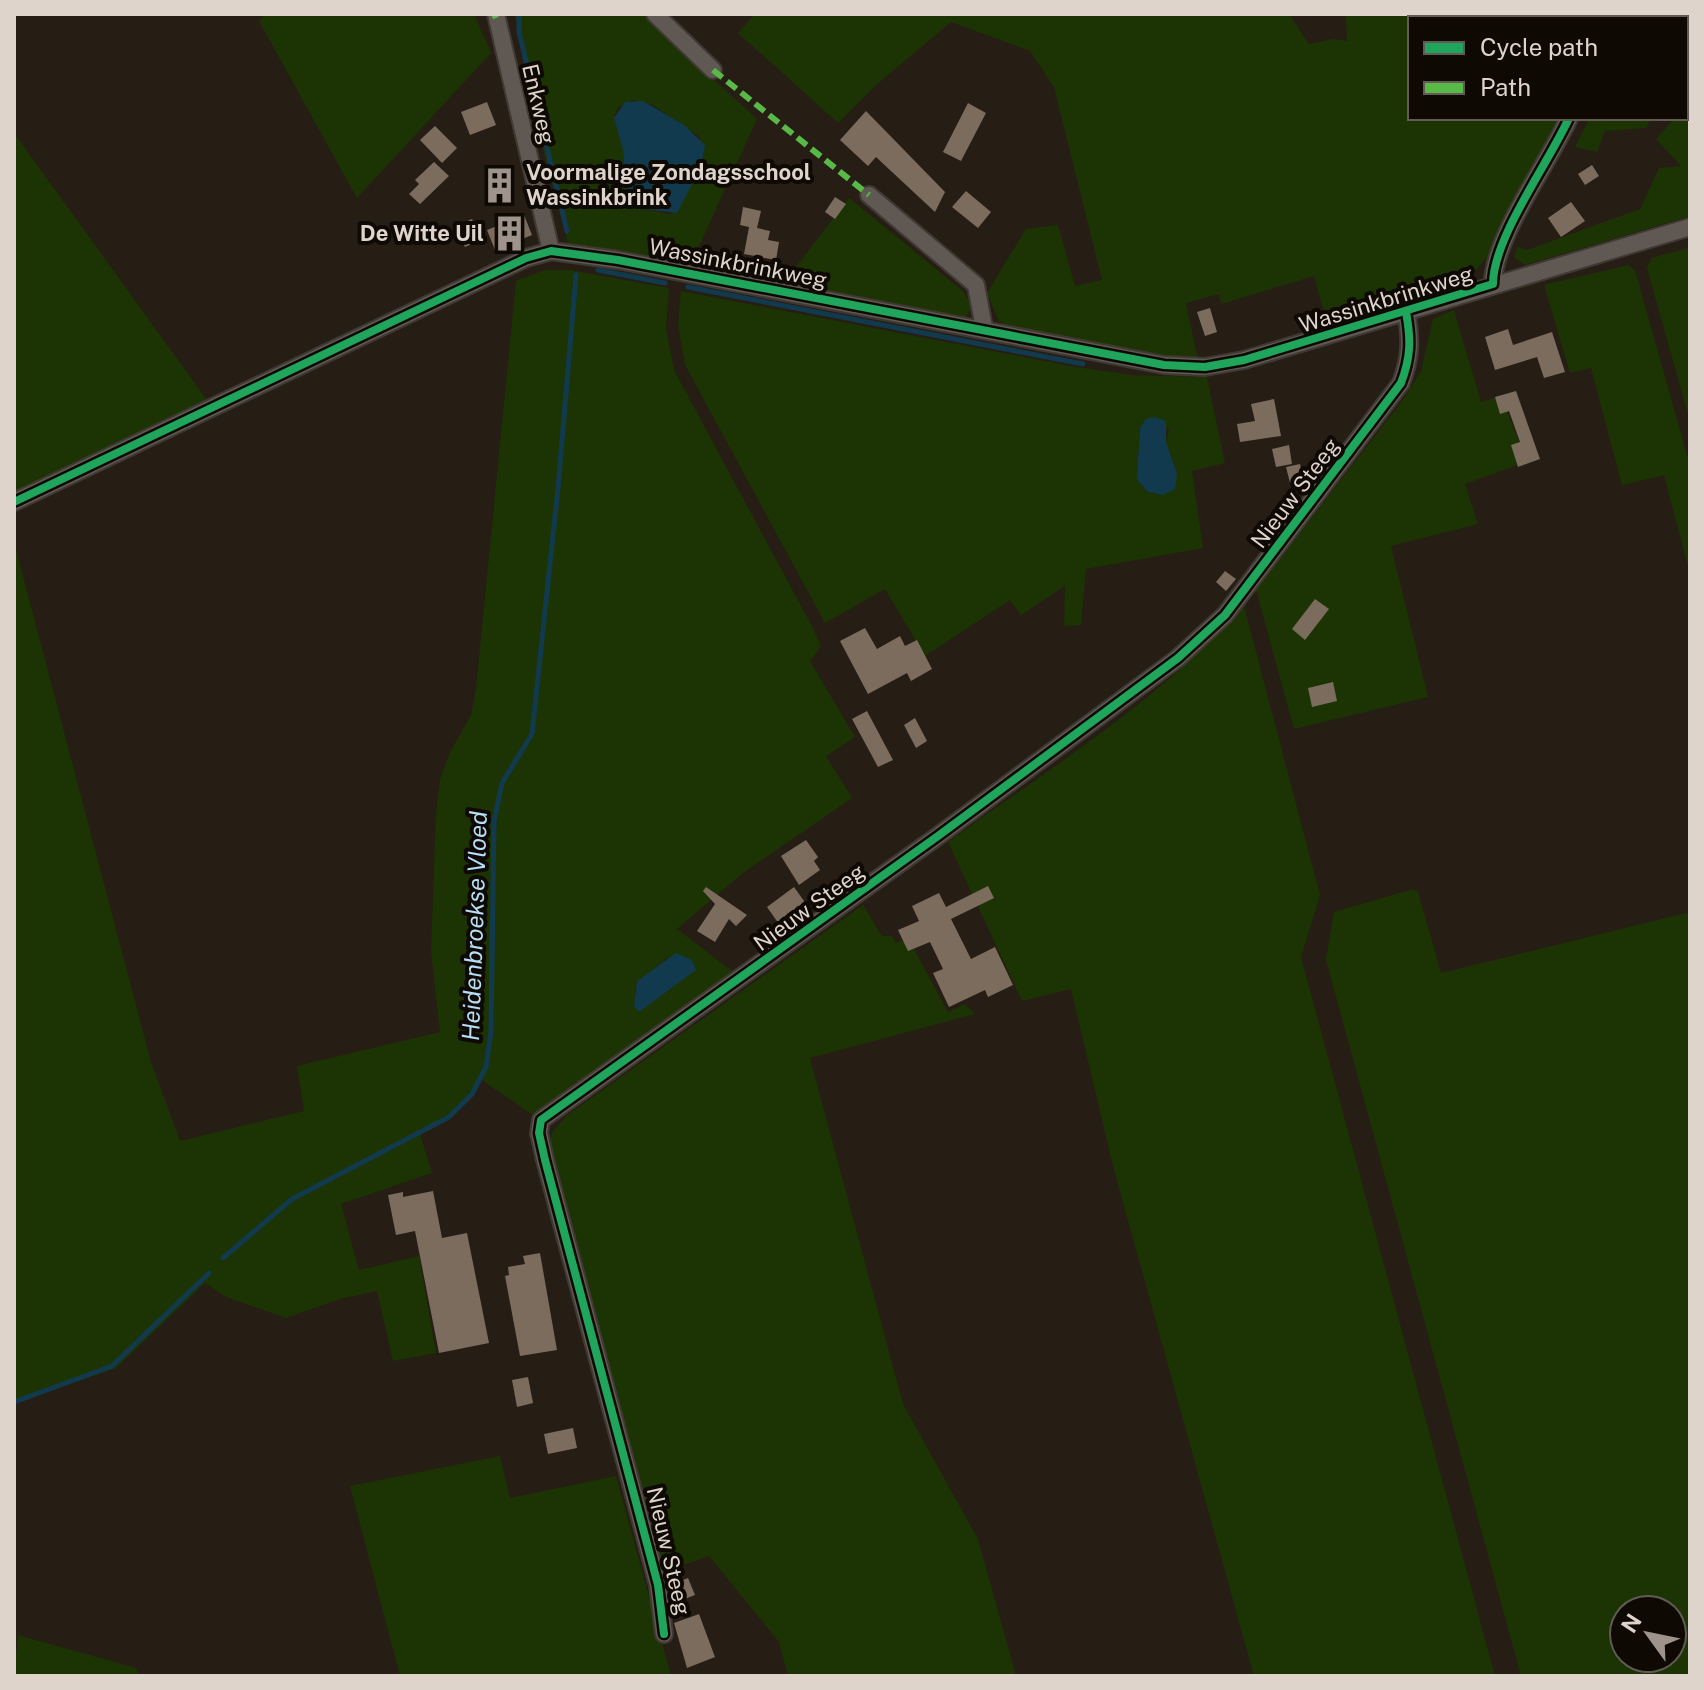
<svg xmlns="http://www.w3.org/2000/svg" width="1704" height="1690" font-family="'Public Sans',sans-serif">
  <rect width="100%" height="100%" fill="#261d15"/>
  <g fill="#1c3403" fill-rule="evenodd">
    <path d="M 265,14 L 474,14 L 491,53 L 357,198 L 259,21 Z"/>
    <path d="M 515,14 L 642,14 L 757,119 L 690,266 L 569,247 L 529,96 ZM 633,100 L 653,105 L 701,138 L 671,214 L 638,208 L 627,201 L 623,150 L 614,118 L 618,107 Z"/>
    <path d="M 755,14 L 1289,14 L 1309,44 L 1333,39 L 1347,41 L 1346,14 L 1513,14 L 1512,18 L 1410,18 L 1410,118 L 1568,118 L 1523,202 L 1485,260 L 1459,288 L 1329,329 L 1314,276 L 1221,304 L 1219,294 L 1186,303 L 1198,360 L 1171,361 L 1007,327 L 999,321 L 987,293 L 1026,229 L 1058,225 L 1075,286 L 1102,280 L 1054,87 L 1030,51 L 951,22 L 875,86 L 838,123 L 738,33 Z"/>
    <path d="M 1636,14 L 1690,14 L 1690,216 L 1525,265 L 1514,257 L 1518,247 L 1527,250 L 1640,209 L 1659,168 L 1681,166 L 1656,139 L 1675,118 L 1686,118 L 1686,18 L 1634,18 Z"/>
    <path d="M 1590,118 L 1651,118 L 1646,128 L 1605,131 L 1597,152 L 1575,147 Z"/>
    <path d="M 14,133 L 209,403 L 14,495 Z"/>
    <path d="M 849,198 L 963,291 L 972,306 L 965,319 L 782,285 Z"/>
    <path d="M 1690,247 L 1690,421 L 1647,268 L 1652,258 Z"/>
    <path d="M 1628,265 L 1635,270 L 1690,466 L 1690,574 L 1664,475 L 1622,485 L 1591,368 L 1570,373 L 1544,285 Z"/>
    <path d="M 544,270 L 570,270 L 669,288 L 666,329 L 674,370 L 814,630 L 821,646 L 810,661 L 855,737 L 826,756 L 852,798 L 743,873 L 677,929 L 737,975 L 537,1118 L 479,1078 L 455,1115 L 420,1134 L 432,1173 L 341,1204 L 359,1270 L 419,1256 L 436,1353 L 393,1361 L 377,1291 L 340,1299 L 286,1318 L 226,1297 L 205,1283 L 116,1368 L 14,1404 L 14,542 L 151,1062 L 180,1141 L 304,1111 L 297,1066 L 440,1032 L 431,951 L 436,813 L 440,779 L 450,752 L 471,715 L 476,688 L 516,281 ZM 669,956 L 634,1006 L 636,985 Z"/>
    <path d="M 681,291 L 1076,367 L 1132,375 L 1207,377 L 1225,463 L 1192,471 L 1203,548 L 1086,569 L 1081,625 L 1064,626 L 1065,586 L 1021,615 L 1010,600 L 925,656 L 885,589 L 825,623 L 685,365 L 678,325 ZM 1140,428 L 1169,429 L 1166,442 L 1174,466 L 1162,495 L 1148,492 L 1137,480 Z"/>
    <path d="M 1454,310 L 1481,402 L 1501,396 L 1527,462 L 1465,484 L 1478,524 L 1391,546 L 1428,697 L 1294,729 L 1256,590 L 1402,401 L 1421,371 L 1433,319 Z"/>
    <path d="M 1244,606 L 1320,895 L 1301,957 L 1495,1676 L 1254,1676 L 1114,1170 L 1071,989 L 1022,1001 L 948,842 C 1048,769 1161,700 1244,606 Z"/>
    <path d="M 1413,889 L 1418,892 L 1441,973 L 1690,912 L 1690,1676 L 1521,1676 L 1326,960 L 1334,912 ZM 1624,1610 L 1672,1610 L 1672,1658 L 1624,1658 Z"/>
    <path d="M 863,905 L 882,936 L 892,936 L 896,943 L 908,938 L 948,1012 L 965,1004 L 975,1014 L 810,1058 L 903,1404 L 978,1539 L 1016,1676 L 788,1676 L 779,1642 L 709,1556 L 657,1574 L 549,1147 L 552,1133 L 566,1116 Z"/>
    <path d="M 500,1456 L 510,1498 L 616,1476 L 671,1676 L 400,1676 L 350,1486 Z"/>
    <path d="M 18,1635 L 136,1668 L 139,1676 L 14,1676 Z"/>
  </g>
  <g fill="#123a4e">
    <path d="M 643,101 L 684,125 L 705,145 L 701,167 L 677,213 L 638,208 L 627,201 L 623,150 L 614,118 L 625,102 Z"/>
    <path d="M 1155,417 L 1166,421 L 1166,442 L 1177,474 L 1175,489 L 1163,495 L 1148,492 L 1137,480 L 1140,428 L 1146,419 Z"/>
    <path d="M 676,953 L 692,960 L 696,970 L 639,1012 L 634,1006 L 637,981 Z"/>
  </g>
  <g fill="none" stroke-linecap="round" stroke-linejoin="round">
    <g stroke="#123a4e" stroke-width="5">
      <path d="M 519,14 L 519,32 L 567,231"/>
      <path d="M 598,270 L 665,283"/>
      <path d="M 688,287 L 1083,364"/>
      <path d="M 223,1258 L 292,1199 L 449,1117 L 472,1094 L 486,1067 L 491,1031 L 494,822 L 502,783 L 532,734 L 558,488 L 576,275"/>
      <path d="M 14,1402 L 112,1366 L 209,1273"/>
    </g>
  </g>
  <g fill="#7c6c5e">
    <path d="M 487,102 L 496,125 L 470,135 L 461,112 Z"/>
    <path d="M 968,103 L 986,113 L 961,161 L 943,152 Z"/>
    <path d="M 866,111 L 945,192 L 935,212 L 876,157 L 868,166 L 840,140 Z"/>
    <path d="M 435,126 L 457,148 L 442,163 L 420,140 Z"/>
    <path d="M 434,162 L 449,176 L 420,204 L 409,194 L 419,184 L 415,180 Z"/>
    <path d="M 1592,165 L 1599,176 L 1585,185 L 1578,174 Z"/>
    <path d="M 508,174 L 513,187 L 494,195 L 489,182 Z"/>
    <path d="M 966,191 L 991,212 L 978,228 L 952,207 Z"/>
    <path d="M 835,197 L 846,204 L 835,219 L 825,212 Z"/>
    <path d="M 1571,202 L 1585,221 L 1561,237 L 1548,218 Z"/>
    <path d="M 743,207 L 761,211 L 757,228 L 770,231 L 768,240 L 779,242 L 776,260 L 744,254 L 749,227 L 740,225 Z"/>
    <path d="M 524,215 L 532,235 L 495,250 L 487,230 Z"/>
    <path d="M 472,219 L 481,240 L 465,247 L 456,226 Z"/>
    <path d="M 1210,308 L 1217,332 L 1205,336 L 1197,312 Z"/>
    <path d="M 1508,329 L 1513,345 L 1552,332 L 1565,372 L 1544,378 L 1537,357 L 1495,370 L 1485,337 Z"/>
    <path d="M 1516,391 L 1540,459 L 1518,467 L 1511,445 L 1520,442 L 1509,411 L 1500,414 L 1495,397 Z"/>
    <path d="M 1274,399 L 1281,436 L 1240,442 L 1237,424 L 1255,421 L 1251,404 Z"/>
    <path d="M 1289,445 L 1292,464 L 1276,467 L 1272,449 Z"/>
    <path d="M 1300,464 L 1303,480 L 1290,483 L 1286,467 Z"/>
    <path d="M 1225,571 L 1236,579 L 1226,591 L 1216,582 Z"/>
    <path d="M 1315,599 L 1329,609 L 1305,640 L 1292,629 Z"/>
    <path d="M 865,628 L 877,649 L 900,636 L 905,646 L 917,640 L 932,669 L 911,681 L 907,673 L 868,694 L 840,641 Z"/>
    <path d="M 1333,682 L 1337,701 L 1312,707 L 1308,688 Z"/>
    <path d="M 867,711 L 893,760 L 878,767 L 852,719 Z"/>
    <path d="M 915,718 L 927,741 L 916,748 L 904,725 Z"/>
    <path d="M 806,840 L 818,857 L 814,861 L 820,870 L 799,885 L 781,856 Z"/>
    <path d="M 988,886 L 994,898 L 951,919 L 971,959 L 995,947 L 1013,985 L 988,997 L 985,990 L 949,1007 L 933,973 L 943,969 L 930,942 L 908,951 L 898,930 L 919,921 L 912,906 L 939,893 L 946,907 Z"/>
    <path d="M 706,887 L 747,915 L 736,926 L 729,919 L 715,942 L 697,931 L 715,904 L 703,891 Z"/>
    <path d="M 794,887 L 809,908 L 781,927 L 767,907 Z"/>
    <path d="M 433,1191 L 442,1238 L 467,1233 L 489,1343 L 439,1353 L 415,1231 L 396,1235 L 388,1195 L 403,1192 L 403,1197 Z"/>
    <path d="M 540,1253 L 557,1350 L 520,1356 L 505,1276 L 509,1275 L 508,1267 L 525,1264 L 523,1256 Z"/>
    <path d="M 528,1377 L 533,1403 L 517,1407 L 512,1380 Z"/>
    <path d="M 573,1428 L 577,1448 L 548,1454 L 544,1434 Z"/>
    <path d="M 688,1578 L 695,1595 L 682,1600 L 675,1583 Z"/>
    <path d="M 699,1614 L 715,1657 L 687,1668 L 674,1623 Z"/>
  </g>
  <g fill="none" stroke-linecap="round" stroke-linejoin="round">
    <defs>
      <g id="minor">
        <path d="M 496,14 L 551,251"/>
        <path d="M 655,14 L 713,70"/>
        <path d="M 1613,18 L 1614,14"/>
        <path d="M 869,195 L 976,285 L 984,328"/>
        <path d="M 1493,284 C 1493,238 1548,164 1569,118"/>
        <path d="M 14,502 L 526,258 L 551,251 L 618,260 L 1164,365 L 1205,367 L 1244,360 L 1690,227"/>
        <path d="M 664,1634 L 658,1585 L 545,1160 L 539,1133 L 541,1120 L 938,836 L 1178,658 L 1225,615 L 1401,383 C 1411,357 1411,339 1406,312"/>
      </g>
    </defs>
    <use href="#minor" stroke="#403933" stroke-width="20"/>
    <use href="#minor" stroke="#605953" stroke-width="16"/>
    <g stroke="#58b947" stroke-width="6" stroke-dasharray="12 6" stroke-linecap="butt">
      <path d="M 494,14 L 496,18"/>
      <path d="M 713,70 L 869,195"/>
    </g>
    <defs>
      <g id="cycleway">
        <path d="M 14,502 L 526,258 L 551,251 L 618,260 L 1164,365 L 1205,367 L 1244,360 L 1493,284 C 1493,238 1548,164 1569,118"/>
        <path d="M 664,1634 L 658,1585 L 545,1160 L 539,1133 L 541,1120 L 938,836 L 1178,658 L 1225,615 L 1401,383 C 1411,357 1411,339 1406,312"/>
      </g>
    </defs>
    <use href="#cycleway" stroke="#0f0904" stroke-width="13"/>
    <use href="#cycleway" stroke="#20a55d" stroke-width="8"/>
  </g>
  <defs>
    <symbol id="building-bare" viewBox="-9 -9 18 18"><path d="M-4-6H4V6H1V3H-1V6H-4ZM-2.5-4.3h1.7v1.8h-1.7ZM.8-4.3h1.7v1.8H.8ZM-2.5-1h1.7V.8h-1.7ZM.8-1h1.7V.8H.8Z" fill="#9e948b" stroke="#0f0904" stroke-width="2.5" paint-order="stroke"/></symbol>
  </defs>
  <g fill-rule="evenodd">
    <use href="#building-bare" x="474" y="160" width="51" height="51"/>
    <use href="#building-bare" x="484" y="208" width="51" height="51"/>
  </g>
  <g text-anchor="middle" stroke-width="8" stroke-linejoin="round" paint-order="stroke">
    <g font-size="22" fill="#ded4cb" stroke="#0f0904">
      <text transform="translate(539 104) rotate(77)" y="8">Enkweg</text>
      <text transform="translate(738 263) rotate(11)" y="8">Wassinkbrinkweg</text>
      <text transform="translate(1386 299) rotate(-17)" y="8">Wassinkbrinkweg</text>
      <text transform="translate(1295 493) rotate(-53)" y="8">Nieuw Steeg</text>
      <text transform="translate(809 907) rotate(-36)" y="8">Nieuw Steeg</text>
      <text transform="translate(669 1551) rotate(77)" y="8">Nieuw Steeg</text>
    </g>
    <g font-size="22" font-weight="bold" fill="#ded4cb" stroke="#0f0904" text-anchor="start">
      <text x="526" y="180">Voormalige Zondagsschool<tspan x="526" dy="25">Wassinkbrink</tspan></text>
      <text x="484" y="241" text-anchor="end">De Witte Uil</text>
    </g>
    <g font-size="24" font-style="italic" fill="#b6def6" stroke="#0f0904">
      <text transform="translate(475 926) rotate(-88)" y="8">Heidenbroekse Vloed</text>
    </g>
  </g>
  <rect width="1704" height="1690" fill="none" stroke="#ded4cb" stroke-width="32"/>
  <rect x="1408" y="16" width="280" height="104" fill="#0f0904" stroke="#625a54" stroke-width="2"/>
  <rect x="1424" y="42" width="40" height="12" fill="#20a55d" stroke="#625a54" stroke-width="2"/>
  <text x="1480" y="56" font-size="24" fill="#ded4cb">Cycle path</text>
  <rect x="1424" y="82" width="40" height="12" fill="#58b947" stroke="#625a54" stroke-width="2"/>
  <text x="1480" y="96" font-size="24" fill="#ded4cb">Path</text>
  <g transform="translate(1648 1634) rotate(303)"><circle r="38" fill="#0f0904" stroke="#625a54" stroke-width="2"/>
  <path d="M0-6L14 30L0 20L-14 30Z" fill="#9e948b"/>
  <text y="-12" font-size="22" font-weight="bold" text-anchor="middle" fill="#ded4cb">N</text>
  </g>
</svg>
